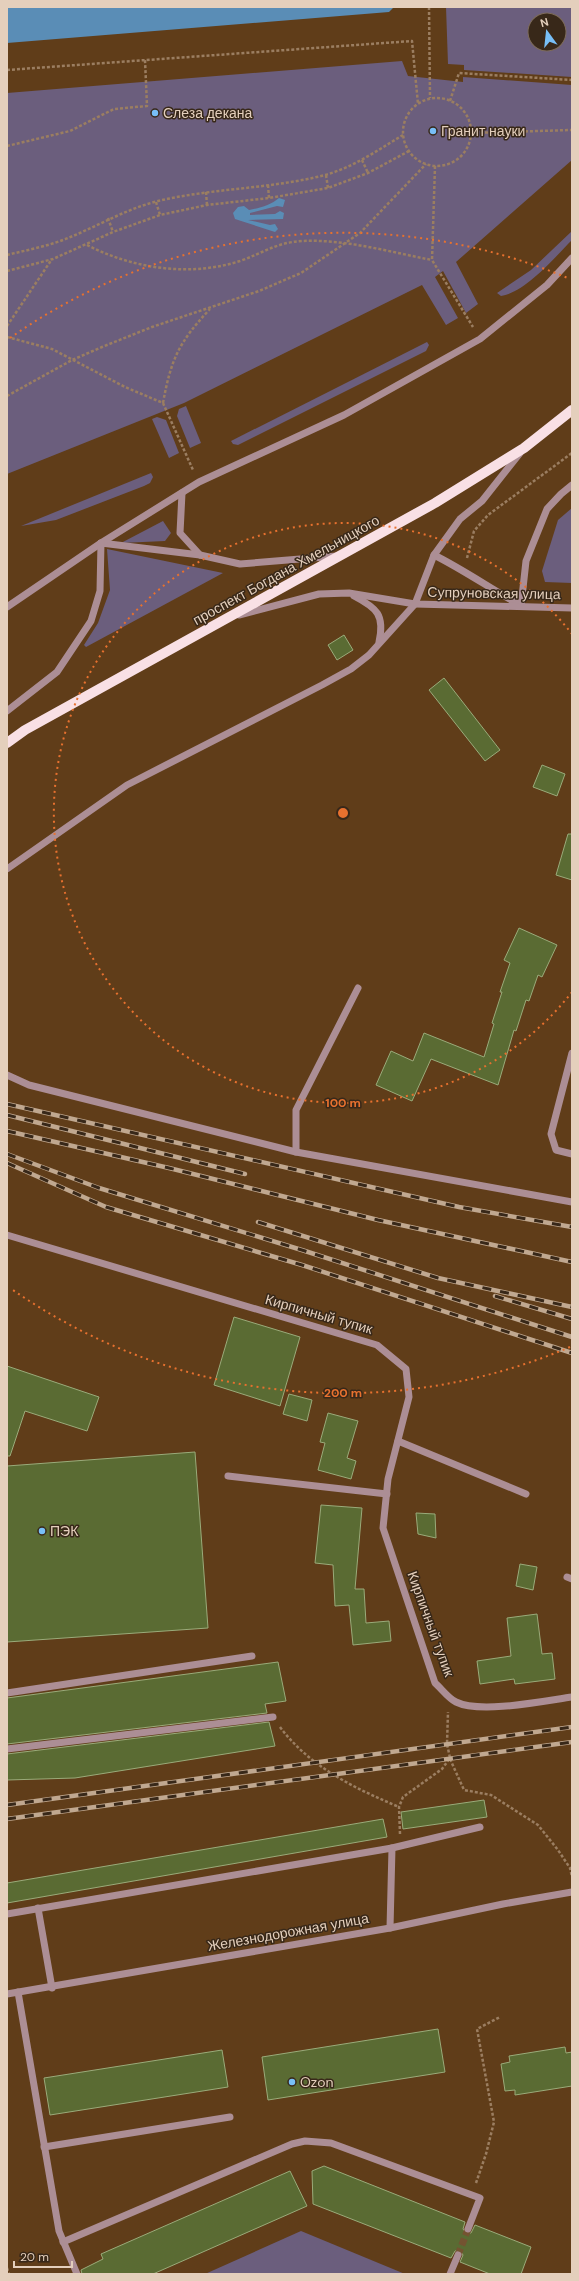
<svg xmlns="http://www.w3.org/2000/svg" width="579" height="2281" font-family="'DM Sans',sans-serif">
  <rect width="100%" height="100%" fill="#603d19"/>
  <g fill="#6b5e7d" fill-rule="evenodd">
    <path d="M 446,7 L 572,7 L 572,77 L 464,70 L 464,65 L 448,64 ZM 535,20 L 559,20 L 559,44 L 535,44 Z"/>
    <path d="M 402,61 L 408,76 L 463,82 L 463,77 L 572,85 L 572,160 L 456,262 L 478,304 L 466,313 L 443,271 L 435,277 L 458,318 L 446,325 L 422,285 L 184,403 L 7,474 L 7,93 Z"/>
    <path d="M 572,231 L 572,240 C 554,258 526,292 501,296 L 497,293 L 531,270 Z"/>
    <path d="M 427,342 L 429,345 L 426,351 L 238,445 L 233,444 L 231,441 Z"/>
    <path d="M 186,406 L 201,443 L 190,448 L 177,416 L 179,409 Z"/>
    <path d="M 157,417 L 166,420 L 179,453 L 169,458 L 152,419 Z"/>
    <path d="M 151,473 L 153,477 L 150,483 L 144,486 L 56,520 L 21,526 Z"/>
    <path d="M 572,508 L 572,583 L 545,582 L 542,571 L 558,520 Z"/>
    <path d="M 163,521 L 171,533 L 165,541 L 121,543 Z"/>
    <path d="M 107,549 L 223,573 L 86,647 L 84,645 L 98,623 L 110,590 Z"/>
    <path d="M 301,2231 L 405,2274 L 205,2274 Z"/>
  </g>
  <g fill="#5a8db6">
    <path d="M 7,7 L 394,7 L 389,12 L 7,43 Z"/>
    <path d="M 279,198 L 285,200 L 283,207 L 277,206 L 250,213 L 250,215 L 275,214 L 280,211 L 284,213 L 283,219 L 248,220 L 270,225 L 275,224 L 278,229 L 275,232 L 235,219 L 233,213 L 238,207 L 244,206 L 249,210 C 260,208 271,205 279,198 Z"/>
  </g>
  <g fill="#5a6b33" stroke="#9aab7a">
    <path d="M 344,635 L 353,650 L 337,660 L 328,645 Z"/>
    <path d="M 444,678 L 500,750 L 485,761 L 429,690 Z"/>
    <path d="M 542,765 L 565,774 L 557,796 L 533,787 Z"/>
    <path d="M 568,834 L 572,834 L 572,880 L 556,875 Z"/>
    <path d="M 519,928 L 557,945 L 542,977 L 538,975 L 529,1001 L 526,1000 L 516,1031 L 514,1030 L 498,1085 L 431,1059 L 412,1101 L 376,1085 L 391,1051 L 413,1061 L 424,1033 L 484,1057 L 494,1024 L 492,1023 L 502,992 L 500,992 L 510,963 L 504,960 Z"/>
    <path d="M 234,1317 L 300,1337 L 280,1406 L 214,1385 Z"/>
    <path d="M 7,1366 L 99,1397 L 87,1431 L 25,1411 L 10,1456 L 7,1456 Z"/>
    <path d="M 289,1394 L 312,1400 L 307,1421 L 283,1414 Z"/>
    <path d="M 328,1413 L 358,1421 L 347,1458 L 356,1461 L 351,1479 L 318,1470 L 325,1443 L 320,1442 Z"/>
    <path d="M 195,1452 L 208,1628 L 7,1642 L 7,1466 Z"/>
    <path d="M 321,1505 L 362,1508 L 355,1589 L 364,1589 L 366,1623 L 389,1621 L 391,1641 L 353,1645 L 349,1605 L 335,1606 L 333,1565 L 315,1563 Z"/>
    <path d="M 416,1513 L 435,1514 L 436,1538 L 418,1534 Z"/>
    <path d="M 520,1564 L 537,1567 L 533,1590 L 516,1586 Z"/>
    <path d="M 537,1614 L 542,1654 L 552,1653 L 555,1679 L 515,1684 L 514,1679 L 480,1684 L 477,1661 L 511,1656 L 507,1618 Z"/>
    <path d="M 278,1662 L 286,1701 L 265,1704 L 267,1713 L 7,1744 L 7,1698 Z"/>
    <path d="M 269,1722 L 275,1746 L 75,1778 L 7,1780 L 7,1754 Z"/>
    <path d="M 484,1800 L 487,1817 L 403,1829 L 401,1812 Z"/>
    <path d="M 383,1819 L 387,1837 L 7,1903 L 7,1883 Z"/>
    <path d="M 438,2029 L 445,2072 L 268,2100 L 262,2057 Z"/>
    <path d="M 565,2047 L 566,2053 L 572,2052 L 572,2086 L 515,2095 L 515,2090 L 505,2091 L 501,2064 L 510,2062 L 509,2056 Z"/>
    <path d="M 222,2050 L 228,2087 L 50,2115 L 44,2078 Z"/>
    <path d="M 324,2166 L 465,2222 L 463,2229 L 466,2233 L 471,2233 L 475,2225 L 531,2247 L 521,2274 L 490,2274 L 460,2262 L 463,2255 L 460,2250 L 455,2251 L 451,2258 L 313,2204 L 312,2171 Z"/>
    <path d="M 290,2171 L 307,2206 L 153,2274 L 82,2274 L 81,2270 L 103,2259 L 101,2254 Z"/>
  </g>
  <g fill="none" stroke-linecap="round" stroke-linejoin="round">
    <path stroke="#745331" stroke-width="7" stroke-dasharray="7 3.5" stroke-linecap="butt" d="M 458,2255 L 468,2229"/>
    <g stroke="#9b7e61" stroke-width="2.5" stroke-dasharray="3 2" stroke-linecap="butt">
      <path d="M 429,7 L 430,98"/>
      <path d="M 7,70 L 412,41 L 418,104"/>
      <circle cx="437" cy="132" r="34"/>
      <path d="M 450,101 L 459,73 L 572,80"/>
      <path d="M 470,133 L 572,130"/>
      <path d="M 7,146 L 70,131 L 114,109 L 147,106 L 145,60"/>
      <path d="M 362,160 L 368,173"/>
      <path d="M 435,166 L 432,260 L 473,327"/>
      <path d="M 326,175 L 328,188"/>
      <path d="M 268,185 L 269,198"/>
      <path d="M 206,192 L 207,205"/>
      <path d="M 156,202 L 160,215"/>
      <path d="M 108,218 L 113,232"/>
      <path d="M 87,245 C 134,269 190,277 240,261 C 263,253 277,242 303,241 C 345,239 390,252 432,260"/>
      <path d="M 7,255 C 27,250 49,246 68,238 C 98,226 126,209 158,201 C 213,188 271,189 325,175 C 354,167 378,150 403,135"/>
      <path d="M 7,271 L 53,259 L 113,232 L 160,215 L 207,205 L 269,198 L 328,188 L 368,173 L 409,151"/>
      <path d="M 7,326 L 52,259"/>
      <path d="M 7,337 L 52,349 L 125,387 L 163,403 L 193,470"/>
      <path d="M 7,396 L 72,360 L 102,347 L 152,327 L 259,291 L 301,273 L 360,233 L 426,164"/>
      <path d="M 163,403 C 171,359 179,342 210,309"/>
      <path d="M 467,558 L 474,531 L 488,515 L 572,453"/>
      <path d="M 280,1727 C 310,1767 354,1788 399,1807"/>
      <path d="M 450,1759 L 464,1790 L 491,1795 L 538,1825 L 558,1850 L 570,1868 L 572,1877"/>
      <path d="M 400,1834 L 399,1807 L 403,1797 L 442,1769 L 450,1758 L 447,1744 L 448,1712"/>
      <path d="M 476,2183 L 486,2154 L 494,2122 L 477,2029 L 500,2017"/>
      <path d="M 7,2268 L 9,2274"/>
    </g>
    <g stroke="#ac8e95" stroke-width="7">
      <path d="M 182,493 L 180,533 L 200,555"/>
      <path d="M 101,543 L 200,555 L 240,564 L 337,556"/>
      <path d="M 434,555 C 464,570 491,589 520,605"/>
      <path d="M 354,596 C 377,608 385,615 379,642"/>
      <path d="M 521,606 L 526,561 L 547,509 L 561,494 L 572,485"/>
      <path d="M 7,607 L 101,543 L 199,482 L 344,415 L 480,339 L 547,285 L 572,258"/>
      <path d="M 239,615 L 319,594 L 349,593 L 415,604 L 572,608"/>
      <path d="M 7,711 L 57,672 L 91,621 L 100,591 L 101,543"/>
      <path d="M 7,869 L 127,785 L 322,685 L 351,669 L 369,655 L 415,604 L 434,555 L 460,519 L 482,501 L 520,453"/>
      <path d="M 572,1053 L 551,1134 L 556,1150 L 572,1154"/>
      <path d="M 7,1075 L 29,1085 L 296,1152 L 572,1202"/>
      <path d="M 296,1152 L 296,1110 L 358,988"/>
      <path d="M 7,1235 L 377,1345 L 406,1369 L 409,1397 L 388,1479 L 383,1528 L 435,1683 C 441,1688 448,1698 456,1702 C 480,1714 544,1701 572,1697"/>
      <path d="M 398,1441 L 526,1494"/>
      <path d="M 228,1476 L 387,1494"/>
      <path d="M 567,1577 L 572,1579"/>
      <path d="M 7,1693 L 252,1656"/>
      <path d="M 7,1749 L 273,1717"/>
      <path d="M 392,1848 L 480,1827"/>
      <path d="M 38,1908 L 52,1988"/>
      <path d="M 7,1914 L 392,1848 L 390,1928"/>
      <path d="M 18,1992 L 59,2231 L 77,2274"/>
      <path d="M 7,1994 L 390,1928 L 503,1904 L 572,1892"/>
      <path d="M 44,2147 L 230,2117"/>
      <path d="M 63,2242 L 292,2144 L 305,2141 L 331,2143 L 480,2198 L 468,2229"/>
      <path d="M 450,2274 L 458,2255"/>
    </g>
    <path stroke="#f9e0e5" stroke-width="10" d="M 7,743 L 25,730 L 435,503 L 524,448 L 572,410"/>
    <defs>
      <g id="rail">
        <path d="M 7,1104 L 459,1207 L 572,1227"/>
        <path d="M 7,1115 L 245,1174"/>
        <path d="M 7,1131 L 169,1168 L 378,1220 L 572,1262"/>
        <path d="M 7,1154 L 99,1188 L 305,1251 L 572,1337"/>
        <path d="M 7,1163 L 106,1207 L 302,1265 L 572,1353"/>
        <path d="M 258,1222 L 438,1278 L 572,1307"/>
        <path d="M 495,1296 L 572,1319"/>
        <path d="M 7,1805 L 572,1727"/>
        <path d="M 7,1819 L 572,1742"/>
      </g>
    </defs>
    <use href="#rail" stroke="#c0a890" stroke-width="4.5"/>
    <use href="#rail" stroke="#382819" stroke-width="3" stroke-dasharray="9" stroke-linecap="butt"/>
  </g>
  <g fill="none" stroke="#e7712f" stroke-width="2" stroke-dasharray="2 4">
    <path d="M572 992A290 290 0 1 1 572 634"/>
    <path d="M570 1347A580 580 0 0 1 10 1288M10 338A580 580 0 0 1 570 279"/>
  </g>
  <g fill="#78bff7" stroke="#382819" stroke-width="1.5">
    <circle cx="155" cy="113" r="4"/>
    <circle cx="433" cy="131" r="4"/>
    <circle cx="42" cy="1531" r="4"/>
    <circle cx="292" cy="2082" r="4"/>
  </g>
  <g text-anchor="middle" stroke-width="3" stroke-linejoin="round" paint-order="stroke">
    <g font-size="14" fill="#e4cfbc" stroke="#382819" text-anchor="start">
      <text x="163" y="118">Слеза декана</text>
      <text x="441" y="136">Гранит науки</text>
      <text x="50" y="1536">ПЭК</text>
      <text x="300" y="2087">Ozon</text>
    </g>
    <g font-size="14" fill="#e4cfbc" stroke="#382819">
      <text transform="translate(286 570) rotate(-29)" y="5">проспект Богдана Хмельницкого</text>
      <text transform="translate(494 593) rotate(1)" y="5">Супруновская улица</text>
      <text transform="translate(319 1314) rotate(16)" y="5">Кирпичный тупик</text>
      <text transform="translate(431 1624) rotate(70)" y="5">Кирпичный тупик</text>
      <text transform="translate(288 1932) rotate(-10)" y="5">Железнодорожная улица</text>
    </g>
  </g>
  <circle cx="343" cy="813" r="6" fill="#e7712f" stroke="#382819" stroke-width="2"/>
  <g font-size="12" text-anchor="middle" font-weight="bold" fill="#e7712f" stroke="#382819" stroke-width="3" stroke-linejoin="round" paint-order="stroke">
    <text x="343" y="1107">100 m</text>
    <text x="343" y="1397">200 m</text>
  </g>
  <rect width="579" height="2281" fill="none" stroke="#e4cfbc" stroke-width="16"/>
  <g transform="translate(547 32) rotate(345)"><circle r="19" fill="#382819" stroke="#7d6b5a"/>
  <path d="M0-3L7 15L0 10L-7 15Z" fill="#78bff7"/>
  <text y="-6" font-size="11" font-weight="bold" text-anchor="middle" fill="#e4cfbc">N</text>
  </g>
  <path d="M14 2261v6h58v-6" fill="none" stroke="#e4cfbc" stroke-width="2"/>
  <text x="20" y="2261" font-size="12" fill="#e4cfbc" stroke="#382819" stroke-width="3" paint-order="stroke">20 m</text>
</svg>
